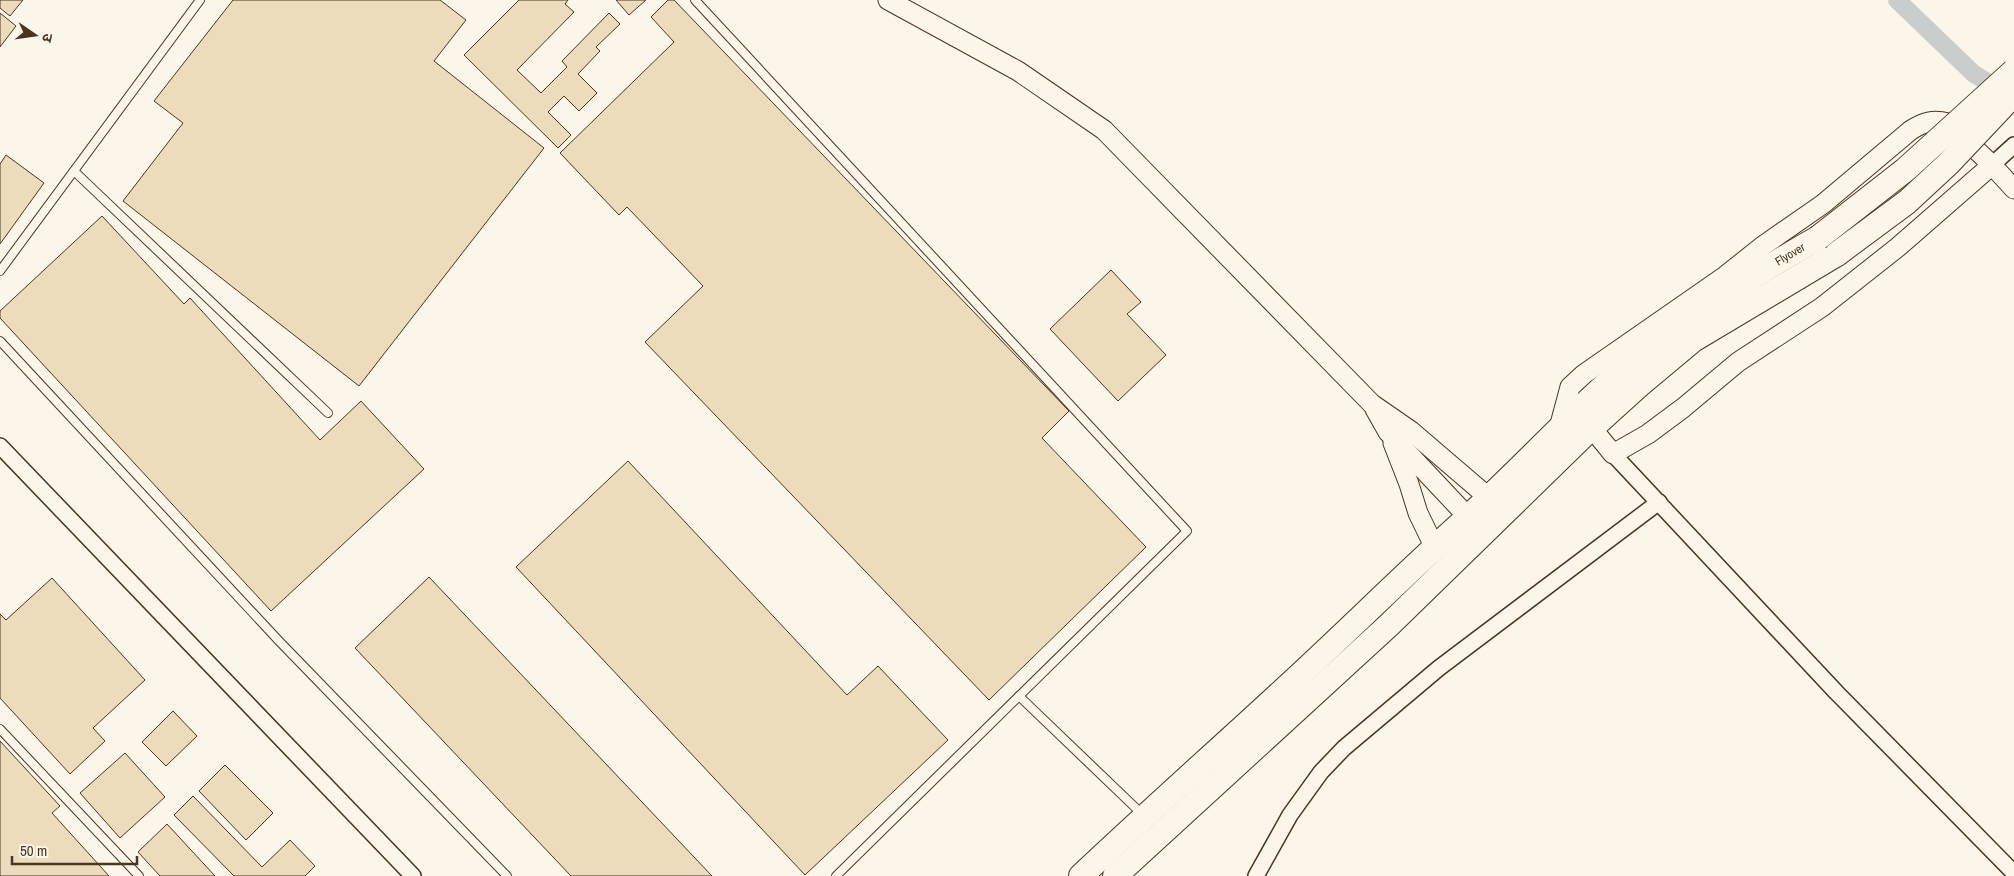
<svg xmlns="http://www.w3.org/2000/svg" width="2014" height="876" font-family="'Archivo Narrow','Noto Sans Devanagari',sans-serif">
  <rect width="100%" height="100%" fill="#fbf6e9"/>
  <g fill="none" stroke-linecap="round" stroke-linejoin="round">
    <path stroke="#c9cecd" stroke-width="18" d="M 1897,0 L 1974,74 L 2004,92"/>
  </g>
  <g fill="#ecdcbc" stroke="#4a3520">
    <path d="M 0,0 L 23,0 L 10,16 L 0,8 Z"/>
    <path d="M 233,0 L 440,0 L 466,20 L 434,61 L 544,148 L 359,386 L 123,201 L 183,123 L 154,101 Z"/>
    <path d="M 519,0 L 568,0 L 565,4 L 574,12 L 517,70 L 541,93 L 567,67 L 562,61 L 609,13 L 620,24 L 596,47 L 600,51 L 578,74 L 597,93 L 579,111 L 564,96 L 548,112 L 571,135 L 558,148 L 464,55 Z"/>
    <path d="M 616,0 L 646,0 L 629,15 Z"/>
    <path d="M 668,0 L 674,0 L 1069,411 L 1042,438 L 1146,547 L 989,700 L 645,342 L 703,286 L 627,207 L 619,215 L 560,153 L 674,42 L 651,17 Z"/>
    <path d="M 0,13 L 16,26 L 0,47 Z"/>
    <path d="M 6,155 L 44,183 L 0,244 L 0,164 Z"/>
    <path d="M 102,216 L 184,304 L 190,298 L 320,440 L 361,401 L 424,469 L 271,611 L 0,318 L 0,311 Z"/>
    <path d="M 1111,270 L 1141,302 L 1127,314 L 1166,355 L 1118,401 L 1050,329 Z"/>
    <path d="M 628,461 L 847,695 L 878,666 L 948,740 L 805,875 L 516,567 Z"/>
    <path d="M 429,577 L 712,876 L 571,876 L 355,648 Z"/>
    <path d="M 52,578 L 145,680 L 93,728 L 105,741 L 70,774 L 0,698 L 0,614 L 6,620 Z"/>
    <path d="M 173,711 L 197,736 L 166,766 L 142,742 Z"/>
    <path d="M 0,741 L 60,806 L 52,813 L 109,876 L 0,876 Z"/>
    <path d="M 125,753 L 165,797 L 120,838 L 80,793 Z"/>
    <path d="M 225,765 L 273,813 L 246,840 L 199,791 Z"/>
    <path d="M 193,796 L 262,867 L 290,840 L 315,866 L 305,876 L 234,876 L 174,815 Z"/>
    <path d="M 167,824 L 215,876 L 160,876 L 138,852 Z"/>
  </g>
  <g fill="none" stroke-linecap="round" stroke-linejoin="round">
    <defs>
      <g id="service">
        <path d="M 695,0 L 1187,531 L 836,876"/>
        <path d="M 74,171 L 328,413"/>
        <path d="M 0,271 L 200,0"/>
        <path d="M 0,341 L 279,641 L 507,876"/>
        <path d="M 1019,696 L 1142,814"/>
        <path d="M 0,729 L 139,876"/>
      </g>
      <g id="minor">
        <path d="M 1992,165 L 2014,145"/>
        <path d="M 0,446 L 413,876"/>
        <path d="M 1613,454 L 1836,692 L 2014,873"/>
        <path d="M 1256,876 L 1290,815 L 1321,772 L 1344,748 L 1439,668 L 1659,502"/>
      </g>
      <g id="tertiary">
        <path d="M 888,0 L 1018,71 L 1104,130 L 1372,404 L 1411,431 L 1488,497"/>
        <path d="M 1992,165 L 2014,189"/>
        <path d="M 1375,409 L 1388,432 L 1468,517"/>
        <path d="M 1559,428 L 1570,387 L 1584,374 L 1725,276 L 1764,245 L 1823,204 L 1911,130 C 1924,122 1933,119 1948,123 L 1992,165 L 1898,247 L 1822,307 L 1738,362 L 1683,408 L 1648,434 L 1613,454 L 1591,427"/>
        <path d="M 1393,443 L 1409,484 L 1418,513 L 1434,546"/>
      </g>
      <g id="primary">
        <path id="s1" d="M 1081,876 C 1154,807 1229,741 1302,673 C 1357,622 1410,569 1466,519 C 1526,465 1579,404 1642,354 C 1697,310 1757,273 1818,238"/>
        <path d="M 1115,876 L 1389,625 L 1585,434 L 1638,386 L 1693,340 L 1837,254"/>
      </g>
    </defs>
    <use href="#service" stroke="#4a3520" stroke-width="10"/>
    <use href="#minor" stroke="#4a3520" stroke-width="18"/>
    <use href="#tertiary" stroke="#4a3520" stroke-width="21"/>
    <use href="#primary" stroke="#4a3520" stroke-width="26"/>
    <use href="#service" stroke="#fbf6e9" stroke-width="8"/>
    <use href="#minor" stroke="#fbf6e9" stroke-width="15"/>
    <use href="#tertiary" stroke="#fbf6e9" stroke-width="19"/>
    <use href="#primary" stroke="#fbf6e9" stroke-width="24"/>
    <defs>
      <g id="primary-bridge">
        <path d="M 1818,238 L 1905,170 L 2014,71"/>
        <path d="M 1837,254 L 1907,202 L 1948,164 L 2014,94"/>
      </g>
    </defs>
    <use href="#primary-bridge" stroke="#4a3520" stroke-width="26" stroke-linecap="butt"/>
    <use href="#primary-bridge" stroke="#fbf6e9" stroke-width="24"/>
  </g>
  <g text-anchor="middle" stroke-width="4" stroke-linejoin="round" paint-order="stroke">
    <g font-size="12" fill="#4a3520" stroke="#fbf6e9">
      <text dy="4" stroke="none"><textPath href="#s1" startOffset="945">Flyover</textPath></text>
    </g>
  </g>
  <g transform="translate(35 35) rotate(103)" stroke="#fbf6e9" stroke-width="4" paint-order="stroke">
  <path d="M0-4L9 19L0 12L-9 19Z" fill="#4a3520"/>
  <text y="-8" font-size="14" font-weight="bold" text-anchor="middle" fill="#4a3520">उ</text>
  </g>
  <path d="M12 856v8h125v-8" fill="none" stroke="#4a3520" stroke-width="2.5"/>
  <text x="20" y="856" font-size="15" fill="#4a3520" stroke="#fbf6e9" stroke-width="4" paint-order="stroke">50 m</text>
</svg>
